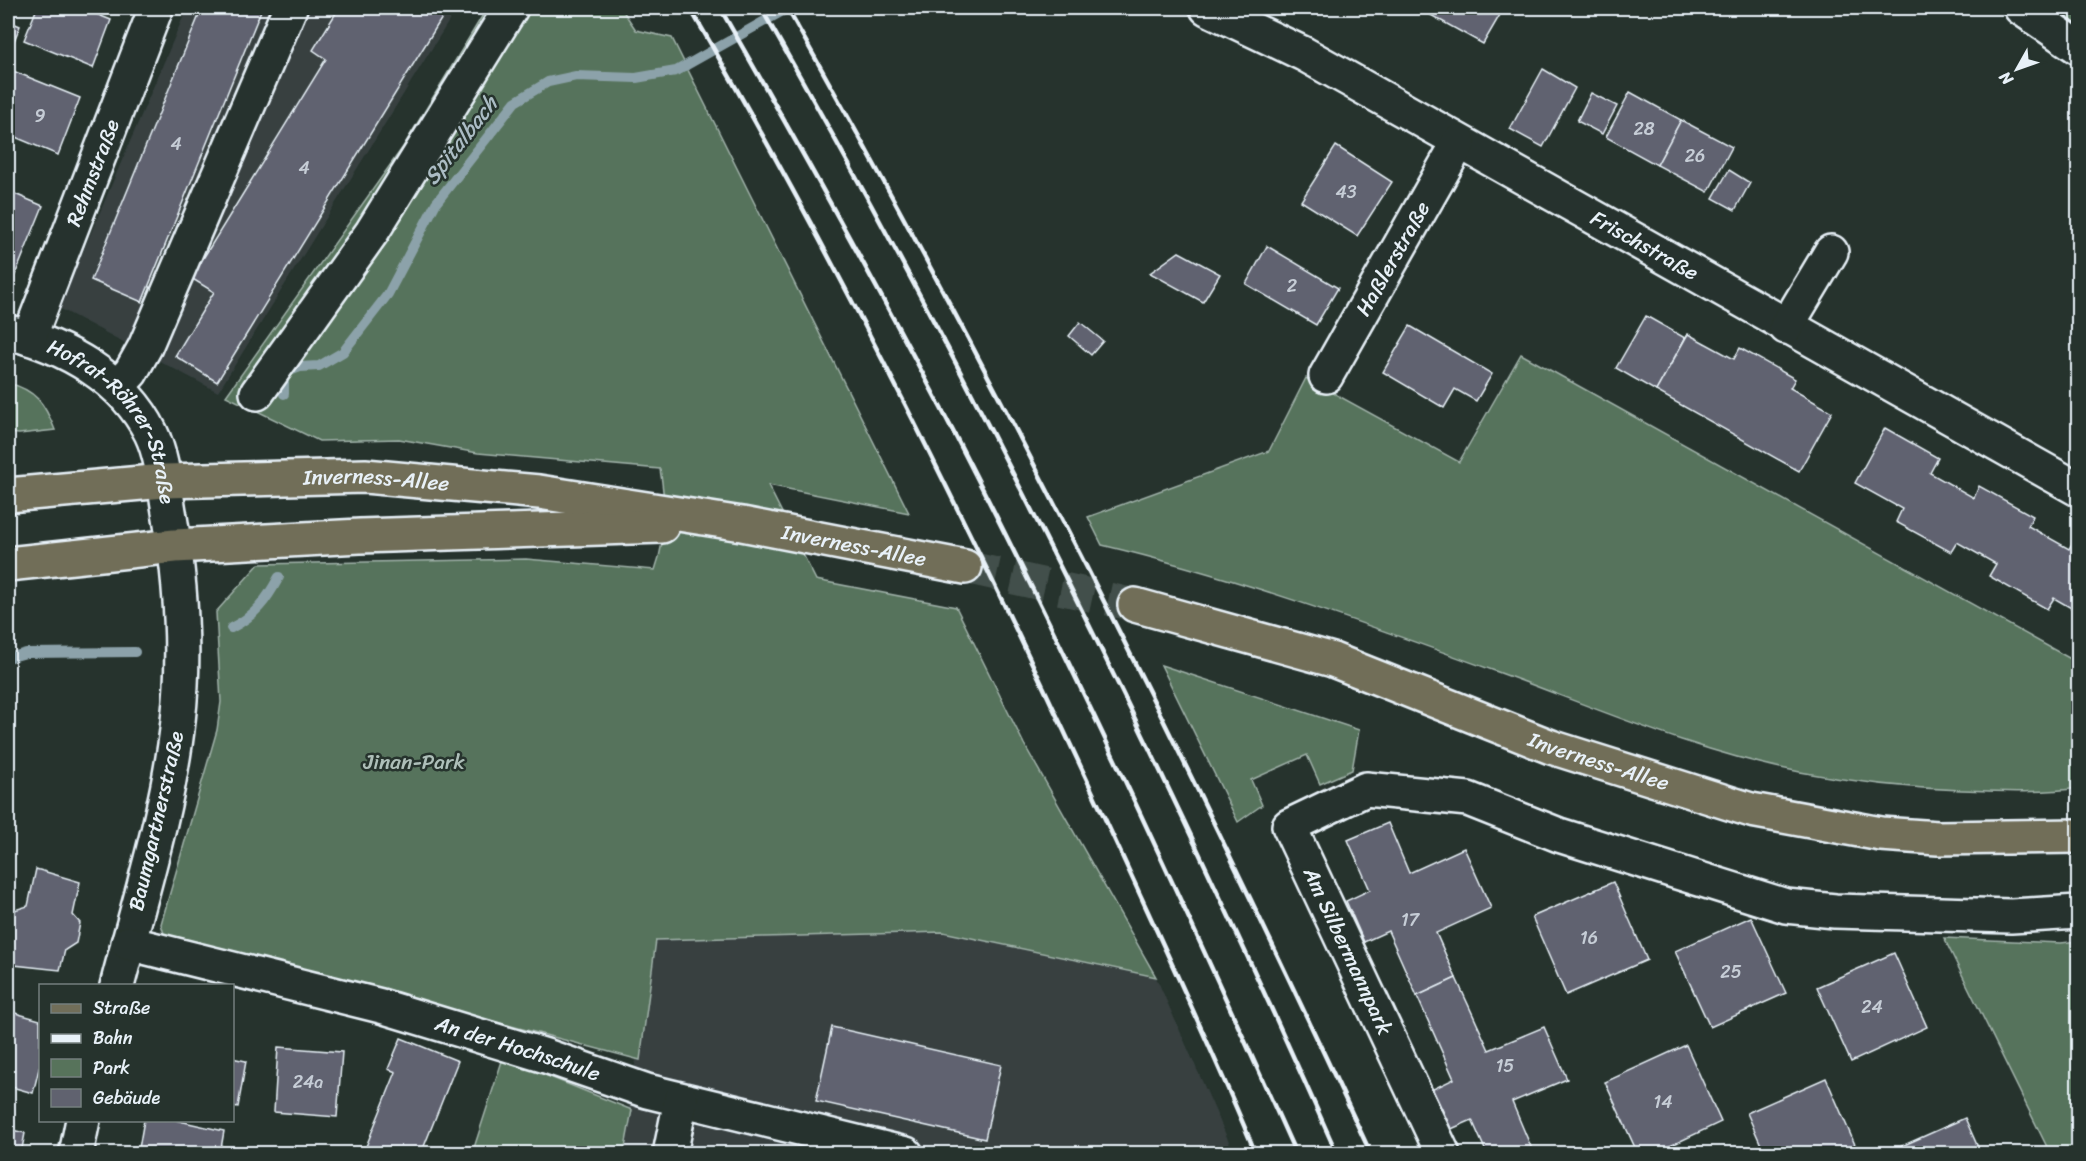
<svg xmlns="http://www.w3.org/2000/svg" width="2086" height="1161" font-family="Sriracha,sans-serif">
  <rect width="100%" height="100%" fill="#26332d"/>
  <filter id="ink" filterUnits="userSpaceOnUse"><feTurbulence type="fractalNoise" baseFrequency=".0167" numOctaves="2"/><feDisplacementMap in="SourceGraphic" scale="12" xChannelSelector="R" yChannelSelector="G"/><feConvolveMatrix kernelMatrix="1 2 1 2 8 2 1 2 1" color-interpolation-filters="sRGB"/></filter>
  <g filter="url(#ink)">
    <g fill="#374141">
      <path d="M 187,8 L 457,8 L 218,392 L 59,308 Z"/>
      <path d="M 943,932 L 1156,977 L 1234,1153 L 621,1154 L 655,940 Z"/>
    </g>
    <g fill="#57735b" stroke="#a0b2aa" stroke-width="1.5">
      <path d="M 487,8 L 621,8 L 636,30 L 672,38 L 909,513 L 768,485 L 816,580 L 956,607 L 1024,744 L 1156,977 L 943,932 L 656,940 L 640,1060 L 164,934 L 161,924 L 217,730 L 221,702 L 216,612 L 259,564 L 526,559 L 655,570 C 667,537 666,503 660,469 L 478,453 L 399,439 L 319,441 L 226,396 L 403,147 Z"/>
      <path d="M 2021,8 L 2078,8 L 2078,47 Z"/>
      <path d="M 1521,354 L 2078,663 L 2078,788 C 2040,794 2000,791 1961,790 C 1907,788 1853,782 1800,772 C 1695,752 1594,707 1495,671 C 1366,624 1236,577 1102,545 L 1088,517 L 1269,451 L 1306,378 L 1459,462 Z"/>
      <path d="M 8,383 C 36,390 45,404 55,430 L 19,434 L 8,433 Z"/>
      <path d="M 1161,665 L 1359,730 L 1352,770 L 1320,784 L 1307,755 L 1251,780 L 1262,805 L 1238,822 Z"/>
      <path d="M 1944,938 L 2061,943 L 2078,941 L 2078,1153 L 2050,1153 Z"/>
      <path d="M 503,1058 L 632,1110 L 624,1153 L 472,1154 Z"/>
    </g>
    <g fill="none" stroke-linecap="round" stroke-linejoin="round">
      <g stroke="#8ca2aa" stroke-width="10">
        <path d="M 284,394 L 284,373 L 300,367 L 319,366 L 343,352 L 388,294 L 436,203 L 515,102 L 548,82 L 576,76 L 636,78 L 676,71 L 788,8"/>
        <path d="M 231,628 C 255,616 266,601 279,577"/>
        <path d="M 8,658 L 26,653 L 135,652"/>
      </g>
    </g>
    <g fill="#60626f" stroke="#e8f1f8" stroke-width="1.5">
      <path d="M 37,8 L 81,8 L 111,20 L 93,68 L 24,40 Z"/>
      <path d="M 202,8 L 262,8 L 142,302 L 91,280 Z"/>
      <path d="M 339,8 L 448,8 L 217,382 L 175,356 L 214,292 L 191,278 L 326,59 L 313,50 Z"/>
      <path d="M 1418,8 L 1504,8 L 1483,44 Z"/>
      <path d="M 8,21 L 20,26 L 12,46 L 8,44 Z"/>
      <path d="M 8,69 L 80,98 L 58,155 L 8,134 Z"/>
      <path d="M 1543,69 L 1575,88 L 1543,147 L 1510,129 Z"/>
      <path d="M 1630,92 L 1681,120 L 1657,165 L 1606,137 Z"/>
      <path d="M 1591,93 L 1617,106 L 1602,134 L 1577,121 Z"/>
      <path d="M 1681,120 L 1732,147 L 1708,192 L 1657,165 Z"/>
      <path d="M 1336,146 L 1392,182 L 1357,236 L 1301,201 Z"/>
      <path d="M 1729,170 L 1750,183 L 1735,210 L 1713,198 Z"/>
      <path d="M 8,191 L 43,206 L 15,275 L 8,272 Z"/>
      <path d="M 1267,246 L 1338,288 L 1316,325 L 1246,284 Z"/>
      <path d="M 1179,252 L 1220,274 L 1203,302 L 1150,273 Z"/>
      <path d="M 1646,316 L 1685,338 L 1656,391 L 1616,368 Z"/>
      <path d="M 1080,322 L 1103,341 L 1091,355 L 1069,336 Z"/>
      <path d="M 1410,326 L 1492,374 L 1476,401 L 1455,389 L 1444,408 L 1383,372 Z"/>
      <path d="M 1688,334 L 1734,359 L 1740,348 L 1795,379 L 1790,388 L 1832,412 L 1799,471 L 1656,391 Z"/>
      <path d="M 1885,428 L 1938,458 L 1930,473 L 1974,498 L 1979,486 L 2033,516 L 2028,526 L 2069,549 L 2076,536 L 2078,537 L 2078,612 L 2054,598 L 2047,609 L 1989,576 L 1996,564 L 1957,542 L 1951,552 L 1896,522 L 1902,509 L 1855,483 Z"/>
      <path d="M 1388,823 L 1409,873 L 1464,848 L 1491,908 L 1436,933 L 1456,978 L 1417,996 L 1388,931 L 1364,942 L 1346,901 L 1370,890 L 1348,840 Z"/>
      <path d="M 36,869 L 80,882 L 73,915 L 80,923 L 76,943 L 65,950 L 60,970 L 14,965 L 14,954 L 8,953 L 8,912 L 28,906 Z"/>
      <path d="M 1613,882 L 1647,960 L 1566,995 L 1532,917 Z"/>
      <path d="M 1751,917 L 1786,993 L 1710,1027 L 1675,951 Z"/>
      <path d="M 1894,953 L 1927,1027 L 1851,1062 L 1817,987 Z"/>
      <path d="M 1456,978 L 1489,1050 L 1544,1027 L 1567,1079 L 1512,1102 L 1534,1154 L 1487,1154 L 1472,1120 L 1449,1130 L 1431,1090 L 1454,1079 L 1417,996 Z"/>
      <path d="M 8,1011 L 40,1020 L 40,1065 L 33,1093 L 8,1086 Z"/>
      <path d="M 832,1027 L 1001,1065 L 985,1139 L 816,1101 Z"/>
      <path d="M 401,1038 L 458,1061 L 421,1154 L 363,1154 L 396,1072 L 388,1069 Z"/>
      <path d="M 1686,1045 L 1721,1122 L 1653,1154 L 1638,1154 L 1605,1082 Z"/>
      <path d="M 278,1047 L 342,1052 L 337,1117 L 274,1112 Z"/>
      <path d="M 232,1058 L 246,1061 L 238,1107 L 232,1106 Z"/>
      <path d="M 1826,1078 L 1859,1154 L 1765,1154 L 1747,1113 Z"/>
      <path d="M 1965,1118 L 1981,1154 L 1894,1154 L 1893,1150 Z"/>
      <path d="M 144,1120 L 175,1120 L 224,1131 L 220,1154 L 138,1154 Z"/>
      <path d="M 8,1129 L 25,1133 L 21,1154 L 8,1154 Z"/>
    </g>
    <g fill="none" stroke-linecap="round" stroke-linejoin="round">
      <path stroke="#43504b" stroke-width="33" stroke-dasharray="33 16" stroke-linecap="butt" d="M 965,567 L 1135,605"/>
      <defs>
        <g id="minor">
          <path id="s1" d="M 1207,8 L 1304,54 L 2078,489"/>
          <path d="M 2021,8 L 2078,47"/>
          <path d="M 1786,327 L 1831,252"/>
          <path id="s2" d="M 8,332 C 65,346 124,378 151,433 C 163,458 165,491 170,517 C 181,584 186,653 178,721 C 169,807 139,901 117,986"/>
          <path id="s3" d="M 29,338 L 156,8"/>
          <path id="s4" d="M 1326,376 L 1459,142"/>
          <path d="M 117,387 L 131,372 L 145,347 L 290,8"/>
          <path d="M 257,393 L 372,232 L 511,8"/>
          <path id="s5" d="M 128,943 L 381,1006 L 546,1056 L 647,1091 L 906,1154"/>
          <path d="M 76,1154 L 83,1120"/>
          <path d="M 670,1154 L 681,1100"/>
          <path d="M 1443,1154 L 1289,826 L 1366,789 L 1468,799 L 1559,835 L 1786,906 L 1835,911 L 2011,916 L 2078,912"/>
        </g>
        <g id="major">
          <path id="s6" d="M 8,495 L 164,481 L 365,476 L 539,492 L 742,524 L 965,567"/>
          <path d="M 8,564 L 175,546 L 360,536 L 662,526"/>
          <path id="s7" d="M 1135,605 L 1333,660 L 1551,747 L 1751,810 L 1881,834 L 1938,838 L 2078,836"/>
        </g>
      </defs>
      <use href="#minor" stroke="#e8f1f8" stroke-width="38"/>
      <use href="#major" stroke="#e8f1f8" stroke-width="38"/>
      <use href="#minor" stroke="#26332d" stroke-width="33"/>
      <use href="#major" stroke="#716e59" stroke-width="33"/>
      <g stroke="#e8f1f8" stroke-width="4.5">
        <path d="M 690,8 C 841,266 974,536 1100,808 C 1153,923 1207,1037 1256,1154"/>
        <path d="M 720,8 C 796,140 870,273 941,408 C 1068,652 1183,903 1296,1154"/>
        <path d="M 761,8 C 974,379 1163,763 1337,1154"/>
        <path d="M 787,8 C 999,381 1190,764 1371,1154"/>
      </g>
    </g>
  </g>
  <g text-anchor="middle" stroke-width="5" stroke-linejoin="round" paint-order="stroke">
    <g font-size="18" fill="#c6cdd6">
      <text x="40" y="122">9</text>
      <text x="1644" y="135">28</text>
      <text x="176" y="150">4</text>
      <text x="1695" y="162">26</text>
      <text x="304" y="174">4</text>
      <text x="1346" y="198">43</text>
      <text x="1292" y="292">2</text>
      <text x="1410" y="926">17</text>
      <text x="1589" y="944">16</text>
      <text x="1731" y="978">25</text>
      <text x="1872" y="1013">24</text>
      <text x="1505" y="1072">15</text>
      <text x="308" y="1088">24a</text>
      <text x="1663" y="1108">14</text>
    </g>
    <g font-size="21" fill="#e8f1f8" stroke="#26332d">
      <text dy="7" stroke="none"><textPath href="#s3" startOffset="177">Rehmstraße</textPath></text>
      <text dy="7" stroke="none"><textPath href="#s1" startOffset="498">Frischstraße</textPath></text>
      <text dy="7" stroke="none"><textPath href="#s4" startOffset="135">Haßlerstraße</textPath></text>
      <text dy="7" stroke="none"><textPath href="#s2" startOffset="148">Hofrat-Röhrer-Straße</textPath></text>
      <text dy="7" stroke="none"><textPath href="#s6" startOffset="369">Inverness-Allee</textPath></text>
      <text dy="7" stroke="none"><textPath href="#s6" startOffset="852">Inverness-Allee</textPath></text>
      <text dy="7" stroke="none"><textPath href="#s7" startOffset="490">Inverness-Allee</textPath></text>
      <text transform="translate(156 821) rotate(-77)" y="7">Baumgartnerstraße</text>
      <text transform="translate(1348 951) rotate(65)" y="7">Am Silbermannpark</text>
      <text dy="7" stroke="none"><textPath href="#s5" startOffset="404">An der Hochschule</textPath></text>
    </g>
    <g font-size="21" fill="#aebfb9" stroke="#26332d">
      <text x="414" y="769">Jinan-Park</text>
    </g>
    <g font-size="22" font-style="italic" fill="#abbcc4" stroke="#26332d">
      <text transform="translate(460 140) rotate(-52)" y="8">Spitalbach</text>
    </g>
  </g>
  <rect width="2086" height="1161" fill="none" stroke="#26332d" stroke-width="30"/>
  <rect x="15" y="15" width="2056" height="1131" fill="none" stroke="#e8f1f8" stroke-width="2" filter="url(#ink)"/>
  <rect x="39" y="984" width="195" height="138" fill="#26332d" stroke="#747f7e" stroke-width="1.5"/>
  <rect x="51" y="1004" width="30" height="9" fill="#716e59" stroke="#747f7e" stroke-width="1.5"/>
  <text x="93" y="1014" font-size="18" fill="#e8f1f8">Straße</text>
  <rect x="51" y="1034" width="30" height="9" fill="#e8f1f8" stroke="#747f7e" stroke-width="1.5"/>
  <text x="93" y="1044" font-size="18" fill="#e8f1f8">Bahn</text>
  <rect x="51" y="1059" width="30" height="18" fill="#57735b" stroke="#747f7e" stroke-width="1.5"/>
  <text x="93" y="1074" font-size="18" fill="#e8f1f8">Park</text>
  <rect x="51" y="1089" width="30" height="18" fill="#60626f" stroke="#747f7e" stroke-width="1.5"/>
  <text x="93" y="1104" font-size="18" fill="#e8f1f8">Gebäude</text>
  <g transform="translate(2017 69) rotate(230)" stroke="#26332d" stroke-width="4.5" paint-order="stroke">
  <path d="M0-4.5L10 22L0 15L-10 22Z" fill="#e8f1f8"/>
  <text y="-9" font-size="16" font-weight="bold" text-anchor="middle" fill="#e8f1f8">N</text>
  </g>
</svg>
